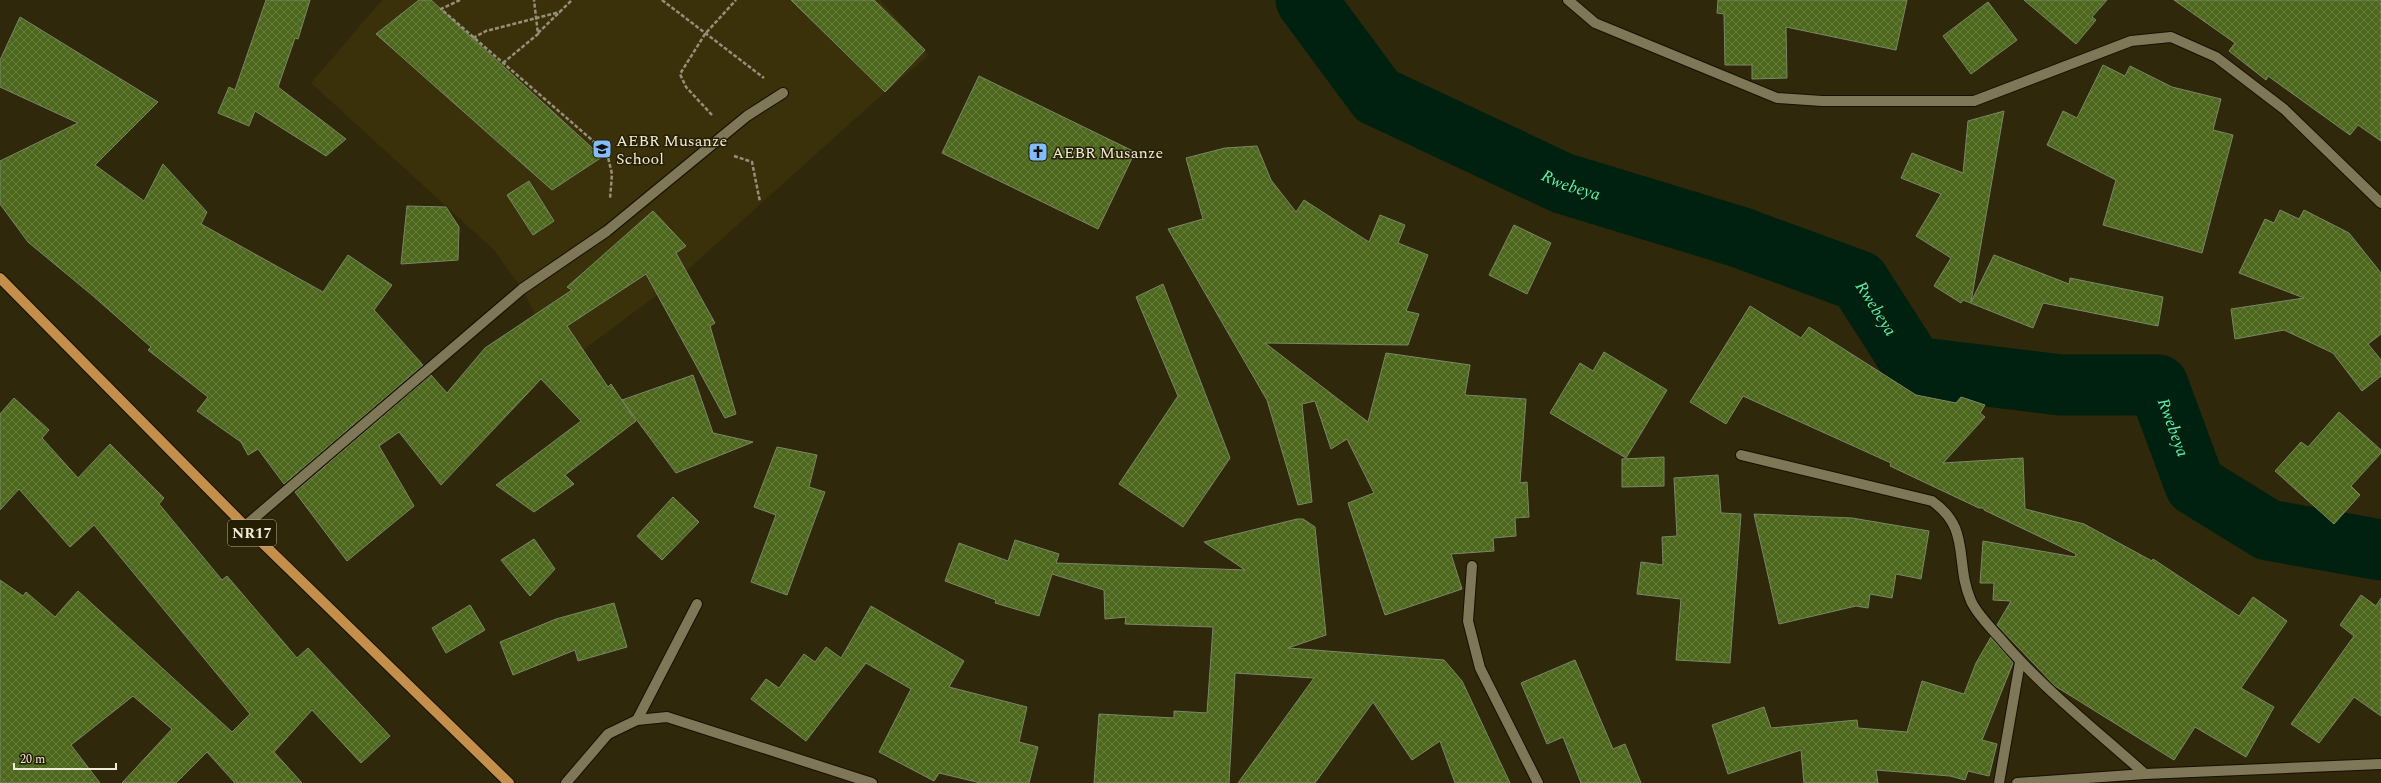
<svg xmlns="http://www.w3.org/2000/svg" width="2381" height="783" font-family="Spectral,serif">
  <defs>
    <pattern id="building-cross-hatch" width="8" height="8" patternUnits="userSpaceOnUse"><rect width="8" height="8" fill="#4d671d"/><path d="M0 0l8 8M0 8l8-8" fill="none" stroke="#677d3d"/></pattern>
  </defs>
  <rect width="100%" height="100%" fill="#2f280b"/>
  <path fill="#3a310b" d="M 382,0 L 880,0 L 929,55 L 885,92 L 673,283 L 562,366 L 522,289 L 494,250 L 311,83 Z"/>
  <g fill="none" stroke-linecap="round" stroke-linejoin="round">
    <path stroke="#002010" stroke-width="61" id="s1" d="M 1306,0 L 1377,96 L 1562,183 L 1739,237 L 1859,281 L 1914,367 L 2061,385 L 2158,385 L 2195,485 L 2268,530 L 2381,550"/>
  </g>
  <g fill="url(#building-cross-hatch)" stroke="#7a8769">
    <path d="M 266,0 L 310,0 L 298,39 L 295,38 L 278,87 L 346,139 L 326,156 L 255,111 L 249,126 L 218,113 L 229,87 L 235,90 Z"/>
    <path d="M 419,0 L 431,0 L 602,157 L 552,190 L 376,34 Z"/>
    <path d="M 791,0 L 874,0 L 925,50 L 885,92 Z"/>
    <path d="M 1718,0 L 1907,0 L 1896,50 L 1786,27 L 1787,78 L 1752,79 L 1752,65 L 1725,65 L 1724,14 L 1717,13 Z"/>
    <path d="M 2024,0 L 2107,0 L 2092,17 L 2096,20 L 2076,44 Z"/>
    <path d="M 2174,0 L 2381,0 L 2381,141 L 2358,125 L 2350,135 L 2268,76 L 2266,80 L 2229,51 L 2235,43 Z"/>
    <path d="M 1988,2 L 2017,40 L 1971,74 L 1943,36 Z"/>
    <path d="M 20,17 L 158,102 L 95,165 L 144,201 L 163,164 L 207,212 L 201,224 L 323,292 L 348,255 L 392,285 L 374,310 L 423,365 L 284,484 L 258,449 L 248,455 L 241,442 L 197,411 L 208,397 L 148,350 L 151,347 L 92,295 L 28,242 L 0,204 L 0,161 L 78,123 L 0,87 L 0,60 Z"/>
    <path d="M 2103,65 L 2125,76 L 2130,66 L 2172,87 L 2221,99 L 2213,130 L 2233,135 L 2202,253 L 2103,225 L 2116,180 L 2047,145 L 2063,111 L 2077,118 Z"/>
    <path d="M 979,76 L 1135,152 L 1098,229 L 942,153 Z"/>
    <path d="M 2004,111 L 1971,302 L 1994,255 L 2069,284 L 2070,278 L 2163,297 L 2158,326 L 2043,303 L 2033,328 L 1963,300 L 1961,303 L 1934,286 L 1951,258 L 1916,236 L 1941,194 L 1901,178 L 1912,153 L 1963,173 L 1968,121 Z"/>
    <path d="M 1257,146 L 1271,180 L 1296,212 L 1304,200 L 1369,242 L 1380,215 L 1405,225 L 1398,243 L 1428,255 L 1406,311 L 1419,314 L 1408,345 L 1265,343 L 1368,422 L 1386,353 L 1470,365 L 1465,395 L 1526,399 L 1520,483 L 1527,482 L 1529,517 L 1515,518 L 1516,536 L 1493,538 L 1494,551 L 1451,554 L 1462,589 L 1385,615 L 1348,503 L 1374,493 L 1347,439 L 1331,449 L 1315,401 L 1302,404 L 1312,502 L 1298,505 L 1267,400 L 1168,229 L 1203,219 L 1186,158 L 1225,148 Z"/>
    <path d="M 529,181 L 554,221 L 533,235 L 507,195 Z"/>
    <path d="M 407,206 L 446,207 L 459,227 L 458,260 L 401,264 Z"/>
    <path d="M 2280,210 L 2299,219 L 2304,210 L 2349,233 L 2381,273 L 2381,334 L 2368,344 L 2381,360 L 2381,376 L 2362,391 L 2333,353 L 2284,330 L 2235,339 L 2231,309 L 2304,298 L 2239,273 L 2265,219 L 2274,223 Z"/>
    <path d="M 653,211 L 686,246 L 676,253 L 715,323 L 710,326 L 736,414 L 725,418 L 646,274 L 567,326 L 608,387 L 611,384 L 636,421 L 565,475 L 574,484 L 534,512 L 496,485 L 581,421 L 541,379 L 441,485 L 399,432 L 379,446 L 414,506 L 347,561 L 295,492 L 431,375 L 447,393 L 485,348 L 572,290 L 567,287 Z"/>
    <path d="M 1514,225 L 1551,243 L 1527,294 L 1489,275 Z"/>
    <path d="M 1163,284 L 1230,458 L 1183,527 L 1119,484 L 1178,396 L 1136,297 Z"/>
    <path d="M 1750,306 L 1801,338 L 1809,327 L 1916,395 L 1956,403 L 1961,397 L 1985,405 L 1980,413 L 1985,417 L 1943,463 L 2023,458 L 2025,509 L 2084,524 L 2152,561 L 2153,559 L 2239,616 L 2253,597 L 2287,621 L 2241,688 L 2274,707 L 2246,757 L 2195,727 L 2174,760 L 2055,686 L 1997,625 L 2011,601 L 1993,600 L 1994,583 L 1980,583 L 1983,541 L 2075,557 L 2076,554 L 1984,510 L 1984,508 L 1979,508 L 1890,466 L 1891,463 L 1743,396 L 1726,424 L 1690,402 Z"/>
    <path d="M 1604,352 L 1667,390 L 1626,458 L 1550,413 L 1580,363 L 1593,371 Z"/>
    <path d="M 693,375 L 713,433 L 753,442 L 676,473 L 622,400 Z"/>
    <path d="M 14,398 L 49,430 L 42,438 L 78,478 L 110,444 L 164,498 L 159,504 L 222,580 L 227,576 L 297,658 L 308,648 L 390,736 L 361,763 L 312,710 L 274,752 L 302,783 L 235,783 L 207,752 L 176,783 L 122,783 L 172,729 L 133,696 L 71,745 L 100,783 L 0,783 L 0,580 L 23,596 L 26,592 L 55,617 L 78,591 L 232,732 L 250,714 L 94,525 L 70,547 L 19,489 L 0,510 L 0,414 Z"/>
    <path d="M 2339,412 L 2381,450 L 2381,453 L 2351,486 L 2360,495 L 2334,524 L 2275,471 L 2301,442 L 2308,447 Z"/>
    <path d="M 777,447 L 817,455 L 809,487 L 825,492 L 787,595 L 751,582 L 776,515 L 754,507 Z"/>
    <path d="M 1664,457 L 1664,486 L 1622,487 L 1622,459 Z"/>
    <path d="M 1718,475 L 1721,513 L 1741,514 L 1730,663 L 1676,660 L 1681,599 L 1637,594 L 1641,562 L 1663,565 L 1662,537 L 1677,536 L 1674,478 Z"/>
    <path d="M 673,497 L 699,522 L 662,560 L 637,536 Z"/>
    <path d="M 1754,514 L 1852,518 L 1929,531 L 1921,579 L 1896,574 L 1892,598 L 1870,594 L 1868,608 L 1856,606 L 1779,624 Z"/>
    <path d="M 1297,519 L 1303,519 L 1315,527 L 1326,635 L 1288,648 L 1444,660 L 1462,681 L 1510,783 L 1455,783 L 1440,741 L 1412,760 L 1373,702 L 1315,783 L 1238,783 L 1314,678 L 1235,673 L 1229,783 L 1094,783 L 1099,714 L 1174,718 L 1174,711 L 1207,713 L 1213,627 L 1125,624 L 1126,617 L 1105,619 L 1104,590 L 1052,574 L 1039,616 L 995,603 L 996,600 L 945,581 L 959,543 L 1008,561 L 1015,540 L 1059,554 L 1056,563 L 1245,570 L 1204,542 Z"/>
    <path d="M 534,539 L 555,569 L 530,596 L 501,560 Z"/>
    <path d="M 2361,595 L 2376,606 L 2381,598 L 2381,716 L 2354,697 L 2319,743 L 2291,724 L 2354,636 L 2340,625 Z"/>
    <path d="M 614,603 L 627,647 L 578,661 L 575,650 L 513,675 L 500,642 L 556,619 Z"/>
    <path d="M 470,605 L 485,630 L 446,653 L 432,628 Z"/>
    <path d="M 871,606 L 964,661 L 949,687 L 1027,707 L 1019,742 L 1038,747 L 1029,783 L 981,783 L 939,773 L 934,781 L 879,752 L 911,689 L 866,663 L 806,741 L 751,699 L 766,679 L 779,688 L 804,654 L 815,662 L 826,647 L 841,658 Z"/>
    <path d="M 1991,637 L 2013,663 L 1982,740 L 1997,744 L 1989,776 L 1968,771 L 1965,780 L 1950,776 L 1876,770 L 1878,783 L 1804,783 L 1801,750 L 1728,774 L 1712,725 L 1764,707 L 1771,728 L 1857,720 L 1858,728 L 1907,732 L 1922,681 L 1964,694 L 1976,663 Z"/>
    <path d="M 1575,660 L 1613,749 L 1625,744 L 1641,783 L 1581,783 L 1563,737 L 1547,744 L 1521,683 Z"/>
  </g>
  <g fill="none" stroke-linecap="round" stroke-linejoin="round">
    <defs>
      <g id="minor">
        <path d="M 1568,0 L 1595,23 L 1777,98 L 1822,101 L 1974,101 L 2131,41 L 2171,37 L 2216,57 L 2284,109 L 2381,203"/>
        <path d="M 1741,455 L 1932,501 C 1972,529 1954,562 1971,601 C 1977,614 1990,627 1999,637 C 2042,688 2096,730 2145,774"/>
        <path d="M 245,526 L 522,289 L 607,231 L 747,116 L 783,93"/>
        <path d="M 1472,566 L 1468,621 L 1480,668 L 1538,783"/>
        <path d="M 637,720 L 697,604"/>
        <path d="M 566,783 L 608,734 L 637,720 L 667,717 L 872,783"/>
        <path d="M 1999,783 L 2020,662"/>
        <path d="M 2017,783 L 2145,774 L 2381,764"/>
      </g>
      <path id="major" d="M 0,278 L 245,526 L 509,783"/>
    </defs>
    <use href="#minor" stroke="#171000" stroke-width="12"/>
    <use href="#major" stroke="#171000" stroke-width="12"/>
    <g stroke="#96907a" stroke-width="2.5" stroke-dasharray="4 2" stroke-linecap="butt">
      <path d="M 460,0 L 441,9 L 607,153 L 612,174 L 610,199"/>
      <path d="M 662,0 L 764,78"/>
      <path d="M 538,33 L 572,0"/>
      <path d="M 473,38 L 486,31 L 560,12"/>
      <path d="M 503,63 L 538,34 L 534,0"/>
      <path d="M 712,115 L 686,87 L 680,74 L 705,34 L 736,0"/>
      <path d="M 734,156 L 752,162 L 760,202"/>
    </g>
    <use href="#minor" stroke="#7e7758" stroke-width="10"/>
    <use href="#major" stroke="#c48e4b" stroke-width="10"/>
  </g>
  <defs>
    <symbol id="school-square" viewBox="-11 -11 22 22"><rect x="-9" y="-9" width="18" height="18" rx="4" fill="#83bcfb" stroke="#251e02"/><path d="M0-5L7-2L0 1L-7-2ZM-4 1L0 2.5L4 1V4Q0 6-4 4Z" fill="#111"/></symbol>
    <symbol id="church-square" viewBox="-11 -11 22 22"><rect x="-9" y="-9" width="18" height="18" rx="4" fill="#83bcfb" stroke="#251e02"/><path d="M-1.2-6h2.4v3.5h3.3v2.4h-3.3V6h-2.4V-.1h-3.3v-2.4h3.3Z" fill="#111"/></symbol>
  </defs>
  <g fill-rule="evenodd">
    <use href="#school-square" x="591" y="138" width="22" height="22"/>
    <use href="#church-square" x="1027" y="141" width="22" height="22"/>
  </g>
  <g text-anchor="middle" stroke-width="3" stroke-linejoin="round" paint-order="stroke">
    <rect fill="#251e02" stroke="#b3ae9a" stroke-width="1" x="228" y="520" width="48" height="26" rx="3"/>
    <g font-size="15" font-weight="bold" fill="#f0ecdb">
      <text x="252" y="538">NR17</text>
    </g>
    <g font-size="16" fill="#f0ecdb" stroke="#251e02" text-anchor="start">
      <text x="616" y="146">AEBR Musanze<tspan x="616" dy="18">School</tspan></text>
      <text x="1052" y="158">AEBR Musanze</text>
    </g>
    <g font-size="17" font-style="italic" fill="#63f0a8" stroke="#251e02">
      <text dy="6" stroke="none"><textPath href="#s1" startOffset="333">Rwebeya</textPath></text>
      <text dy="6" stroke="none"><textPath href="#s1" startOffset="669">Rwebeya</textPath></text>
      <text dy="6" stroke="none"><textPath href="#s1" startOffset="1029">Rwebeya</textPath></text>
    </g>
  </g>
  <path d="M14 763v6h102v-6" fill="none" stroke="#f0ecdb" stroke-width="2"/>
  <text x="20" y="763" font-size="12" fill="#f0ecdb" stroke="#251e02" stroke-width="3" paint-order="stroke">20 m</text>
</svg>
